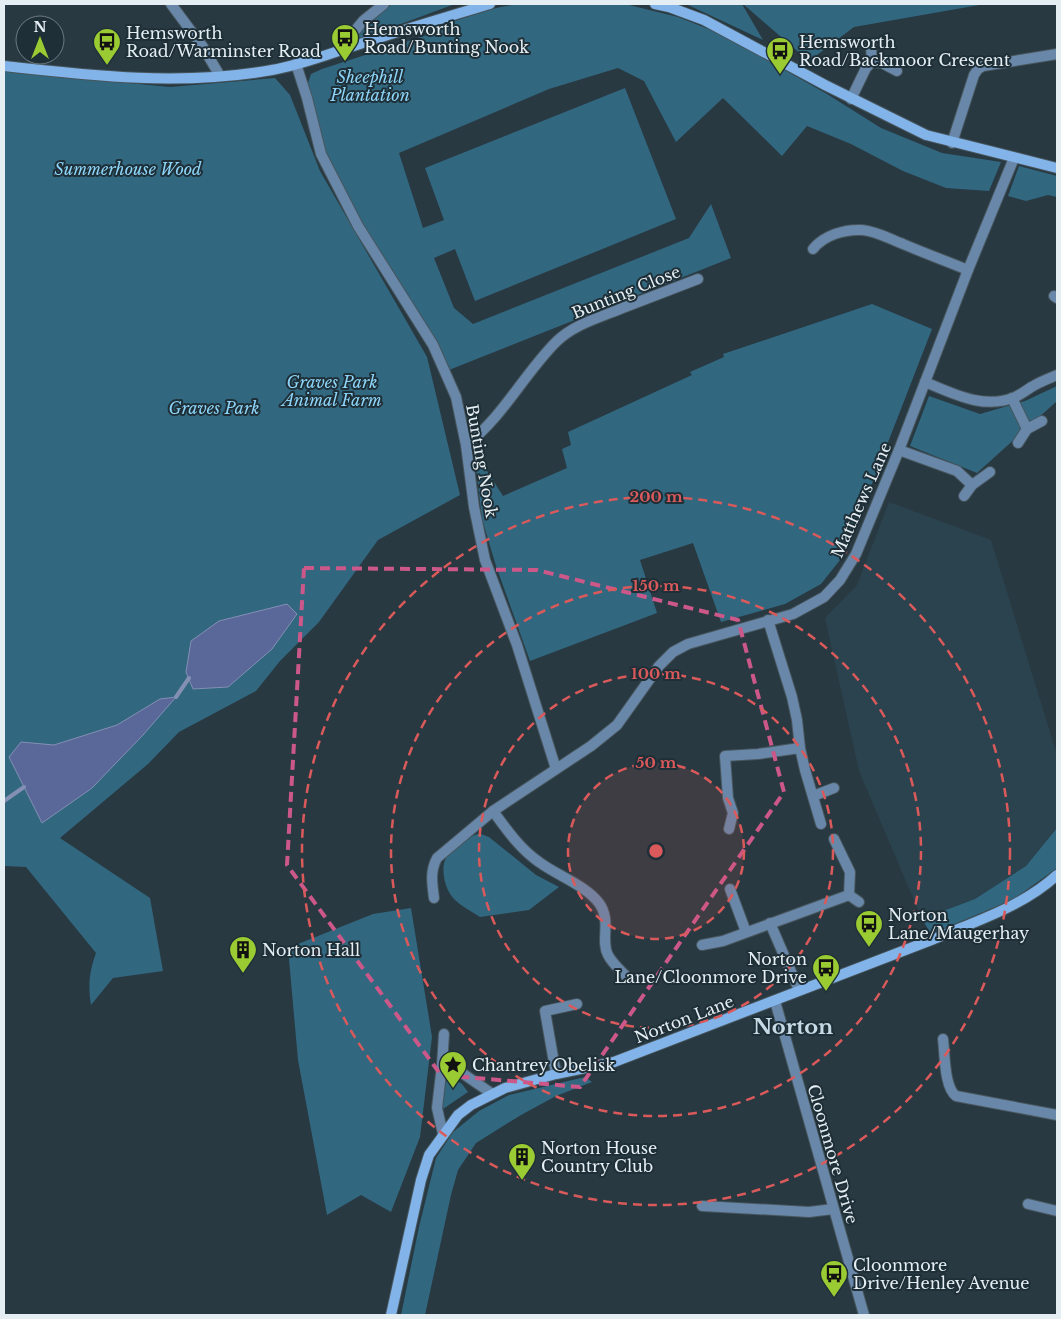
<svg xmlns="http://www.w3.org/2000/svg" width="1061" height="1319" font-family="'Libre Baskerville',serif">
  <rect width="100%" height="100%" fill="#293941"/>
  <path fill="#2b434e" d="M 889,502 L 991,540 L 1057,755 L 1057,828 L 1026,866 L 975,899 L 922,919 L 859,771 L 825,618 L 857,585 Z"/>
  <g fill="#326780">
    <path d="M 392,4 L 455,4 L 355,41 L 361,27 Z"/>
    <path d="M 517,4 L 625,4 L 678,17 L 711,30 L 755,53 L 827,94 L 881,128 L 942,153 L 1001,162 L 989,191 L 946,188 L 903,171 L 851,144 L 807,126 L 782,156 L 723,98 L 676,142 L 644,81 L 618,68 L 549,89 L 399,153 L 423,228 L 444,220 L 425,168 L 625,88 L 676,219 L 475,301 L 455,249 L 434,258 L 454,308 L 473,324 L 689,238 L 711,204 L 731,258 L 449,370 L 436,340 L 396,279 L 360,220 L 325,154 L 307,86 L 311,74 L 322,69 L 433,33 L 432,28 L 496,8 Z"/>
    <path d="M 686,4 L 742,4 L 763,40 Z"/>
    <path d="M 743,4 L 985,4 L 854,27 L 809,61 Z"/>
    <path d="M 4,71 L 170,87 L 275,78 L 290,95 L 320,171 L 427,357 L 460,495 L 378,540 L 319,622 L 280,661 L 256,691 L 179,732 L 148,764 L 60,838 L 150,898 L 163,971 L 113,978 L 91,1005 C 88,986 89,972 96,953 L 26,867 L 4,866 Z"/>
    <path d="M 1019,166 L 1057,176 L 1057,197 L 1048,195 L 1026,201 L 1008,196 Z"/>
    <path d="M 872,304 L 932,329 L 854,530 L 840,560 L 821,584 L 785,604 L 721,622 L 693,543 L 640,560 L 657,613 L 530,661 L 496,566 L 482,519 L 474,451 L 503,496 L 567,468 L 562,449 L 571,445 L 568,432 L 692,375 L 690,372 L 724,357 L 723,354 Z"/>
    <path d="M 1057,386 L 1057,401 L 977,473 L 910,446 L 929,396 L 980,414 L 1025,401 Z"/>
    <path d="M 1057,828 L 1057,868 L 1014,899 L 931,934 L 922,919 L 975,899 L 1026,866 Z"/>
    <path d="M 477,834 L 481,834 L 489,837 L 536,875 L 559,887 L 529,910 L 480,917 C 471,911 461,906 454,899 C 445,890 440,869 446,858 C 450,851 469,837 477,834 Z"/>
    <path d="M 411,908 L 432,1037 L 420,1137 L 391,1212 L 361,1195 L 327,1215 L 298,1060 L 288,948 L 373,914 Z"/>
    <path d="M 449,1076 L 462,1084 L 468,1092 L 443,1109 C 441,1097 443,1087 449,1076 Z"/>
    <path d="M 585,1077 L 592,1082 L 556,1096 L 521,1115 L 476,1143 L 458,1170 L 451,1195 L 425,1315 L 401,1315 L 419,1227 L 436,1158 L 453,1132 L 479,1111 L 509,1095 Z"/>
  </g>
  <g fill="#5a6799" stroke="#8390b4">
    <path d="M 287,604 L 297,614 L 272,649 L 228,687 L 193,689 L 186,672 L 191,641 L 219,621 Z"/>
    <path d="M 176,697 L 143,735 L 92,788 L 42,823 L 9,757 L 21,742 L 54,745 L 117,725 L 160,699 Z"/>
  </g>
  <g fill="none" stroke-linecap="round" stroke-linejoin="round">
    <g stroke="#8390b4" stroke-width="4">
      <path d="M 176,697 L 189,678"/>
      <path d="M 4,801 L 24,787"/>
    </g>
    <defs>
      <g id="street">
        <path d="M 171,4 L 203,47 L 220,76"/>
        <path d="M 352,46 L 354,32 L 363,21 L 384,4"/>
        <path d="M 871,46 L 872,62"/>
        <path d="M 296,64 L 307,98 L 321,154 L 358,226 L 433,345 L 456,397 L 466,445 L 474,507 L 485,560 L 517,645 L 556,769"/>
        <path d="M 851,99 L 866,68 L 872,62 L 882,63 L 897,71"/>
        <path d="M 952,143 L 974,75 L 978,69 L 983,66 L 1057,54"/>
        <path d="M 813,249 C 824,235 845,229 862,230 C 876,231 890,239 903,244 C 924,253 946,261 968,270"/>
        <path d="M 1054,296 L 1057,298"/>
        <path d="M 925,382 C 954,394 984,410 1015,397 C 1022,394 1029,388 1035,385 C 1042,381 1050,378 1057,375"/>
        <path d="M 1012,398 L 1027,429"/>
        <path d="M 1018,443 L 1027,429 L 1042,421"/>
        <path d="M 466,445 C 503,417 524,374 556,342 C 573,325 598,318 620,309 C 646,299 672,289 698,279"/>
        <path d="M 899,450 L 957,471 L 972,485"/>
        <path d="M 964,496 L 972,485 L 990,472"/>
        <path d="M 768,620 L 792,697 L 797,720 L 800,748 L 805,770 L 821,824"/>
        <path d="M 813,796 L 834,788"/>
        <path d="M 493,811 C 507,830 520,849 539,862 C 558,876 585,885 599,903 C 612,921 600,940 608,955 C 612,963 620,970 626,976"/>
        <path d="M 729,829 L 733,813 L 728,798 L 725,756 L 758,754 L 800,748"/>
        <path d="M 834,839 L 850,872 L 849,895"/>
        <path d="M 730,889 L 746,932"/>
        <path d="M 434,898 C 432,883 430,871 437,858 L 493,811 L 591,746 L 617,725 L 659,666 L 673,652 L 688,644 L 793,614 L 824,597 L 840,580 L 856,554 L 899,450 L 968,270 L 1014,158"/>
        <path d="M 770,923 L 799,990"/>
        <path d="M 702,945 L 723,941 L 849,895 L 859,902"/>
        <path d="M 775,1001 L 864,1315"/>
        <path d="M 943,1039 C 945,1054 944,1087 956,1096 L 1057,1115"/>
        <path d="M 442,1065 L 452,1066 L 491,1093"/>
        <path d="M 556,1074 L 545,1011 L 577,1004"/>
        <path d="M 443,1134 L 437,1108 L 442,1065 L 444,1034"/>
        <path d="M 1028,1204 L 1057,1211"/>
        <path d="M 702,1206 L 809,1212 L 833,1209"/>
      </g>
      <g id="secondary">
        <path d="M 655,4 L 669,7 L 704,20 L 825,85 L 926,135 L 1057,168"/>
        <path d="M 4,66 C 93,76 183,86 272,70 C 302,65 331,53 360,44 C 403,30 447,17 490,4"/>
        <path d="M 391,1315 L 421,1180 L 429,1155 L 458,1115 L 471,1105 L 505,1088 L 556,1074 L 614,1062 L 934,939 C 976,921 1022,907 1057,875"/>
      </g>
    </defs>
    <use href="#street" stroke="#47565d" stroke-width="12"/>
    <use href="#secondary" stroke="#47565d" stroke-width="12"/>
    <use href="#street" stroke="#6887a9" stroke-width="10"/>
    <use href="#secondary" stroke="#82b4ea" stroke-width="10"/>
  </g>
  <path fill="none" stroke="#cc5889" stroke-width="4" stroke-dasharray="10 6" stroke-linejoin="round" d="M 304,568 L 537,570 L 738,620 L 784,792 L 580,1087 L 441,1075 L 287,865 Z"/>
  <circle cx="656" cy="851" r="88" fill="#da5a5b" fill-opacity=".12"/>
  <g fill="none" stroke="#da5a5b" stroke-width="2.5" stroke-dasharray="9 6">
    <circle cx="656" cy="851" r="88"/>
    <circle cx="656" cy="851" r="177"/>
    <circle cx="656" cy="851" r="265"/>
    <circle cx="656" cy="851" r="354"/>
  </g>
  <defs>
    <symbol id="bus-pin" viewBox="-11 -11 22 30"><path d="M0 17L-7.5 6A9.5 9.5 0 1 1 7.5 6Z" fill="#9bcb33" stroke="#1f2f37"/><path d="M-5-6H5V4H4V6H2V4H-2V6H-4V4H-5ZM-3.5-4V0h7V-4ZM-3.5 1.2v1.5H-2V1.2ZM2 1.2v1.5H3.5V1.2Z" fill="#111"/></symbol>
    <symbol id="building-pin" viewBox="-11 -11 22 30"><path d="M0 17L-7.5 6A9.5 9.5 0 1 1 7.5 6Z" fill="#9bcb33" stroke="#1f2f37"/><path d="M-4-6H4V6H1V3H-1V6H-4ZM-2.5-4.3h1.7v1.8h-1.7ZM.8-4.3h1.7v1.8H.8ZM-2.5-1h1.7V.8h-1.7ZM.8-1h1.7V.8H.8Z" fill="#111"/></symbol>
    <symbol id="sight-pin" viewBox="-11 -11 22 30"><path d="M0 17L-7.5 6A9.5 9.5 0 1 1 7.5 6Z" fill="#9bcb33" stroke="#1f2f37"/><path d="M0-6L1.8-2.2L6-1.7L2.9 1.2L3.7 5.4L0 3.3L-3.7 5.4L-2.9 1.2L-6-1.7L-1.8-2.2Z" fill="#111"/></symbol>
  </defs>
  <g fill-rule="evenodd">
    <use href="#bus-pin" x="329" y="22" width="32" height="43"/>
    <use href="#bus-pin" x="91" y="26" width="32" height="43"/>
    <use href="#bus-pin" x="764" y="35" width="32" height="43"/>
    <use href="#bus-pin" x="853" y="908" width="32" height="43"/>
    <use href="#building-pin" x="227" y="934" width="32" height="43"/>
    <use href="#bus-pin" x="810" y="952" width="32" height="43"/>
    <use href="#sight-pin" x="437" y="1049" width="32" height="43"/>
    <use href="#building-pin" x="506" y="1141" width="32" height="43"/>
    <use href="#bus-pin" x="818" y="1258" width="32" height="43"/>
  </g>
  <g text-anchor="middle" stroke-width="4" stroke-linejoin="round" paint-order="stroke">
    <g font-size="16" fill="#e4eef3" stroke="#1f2f37" text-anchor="start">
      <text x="364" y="35">Hemsworth<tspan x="364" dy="18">Road/Bunting Nook</tspan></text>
      <text x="126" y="39">Hemsworth<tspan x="126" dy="18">Road/Warminster Road</tspan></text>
      <text x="799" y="48">Hemsworth<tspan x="799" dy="18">Road/Backmoor Crescent</tspan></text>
      <text x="888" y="921">Norton<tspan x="888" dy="18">Lane/Maugerhay</tspan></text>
      <text x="262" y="956">Norton Hall</text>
      <text x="807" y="965" text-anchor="end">Norton<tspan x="807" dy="18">Lane/Cloonmore Drive</tspan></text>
      <text x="472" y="1071">Chantrey Obelisk</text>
      <text x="541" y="1154">Norton House<tspan x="541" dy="18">Country Club</tspan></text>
      <text x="853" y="1271">Cloonmore<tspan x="853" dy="18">Drive/Henley Avenue</tspan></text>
    </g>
    <g font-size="16" font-style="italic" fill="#8dd5f9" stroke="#1f2f37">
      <text x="370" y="83">Sheephill<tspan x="370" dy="18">Plantation</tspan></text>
      <text x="128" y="175">Summerhouse Wood</text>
      <text x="332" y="388">Graves Park<tspan x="332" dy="18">Animal Farm</tspan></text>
      <text x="214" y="414">Graves Park</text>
    </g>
    <g font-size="16" fill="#e4eef3" stroke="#1f2f37">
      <text transform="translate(626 292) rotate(-22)" y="6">Bunting Close</text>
      <text transform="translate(482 461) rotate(80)" y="6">Bunting Nook</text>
      <text transform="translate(861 500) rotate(-66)" y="6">Matthews Lane</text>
      <text transform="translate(684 1019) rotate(-21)" y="6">Norton Lane</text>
      <text transform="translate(833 1154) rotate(74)" y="6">Cloonmore Drive</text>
    </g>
    <g font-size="21" font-weight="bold" fill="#c6dae5" stroke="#1f2f37">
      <text x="793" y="1034">Norton</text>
    </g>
  </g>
  <circle cx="656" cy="851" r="8" fill="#da5a5b" stroke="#1f2f37" stroke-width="2.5"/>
  <g font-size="15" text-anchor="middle" font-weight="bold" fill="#da5a5b" stroke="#1f2f37" stroke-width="4" stroke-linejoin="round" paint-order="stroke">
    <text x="656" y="502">200 m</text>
    <text x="656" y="591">150 m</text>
    <text x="656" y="679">100 m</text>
    <text x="656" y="768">50 m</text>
  </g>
  <rect width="1061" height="1319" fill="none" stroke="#e4eef3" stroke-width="10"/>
  <g transform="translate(40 40)"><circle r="24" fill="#1f2f37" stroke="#6e7b82"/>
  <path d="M0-4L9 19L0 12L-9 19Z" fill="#9bcb33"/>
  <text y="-8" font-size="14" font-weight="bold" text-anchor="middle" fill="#e4eef3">N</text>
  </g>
</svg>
